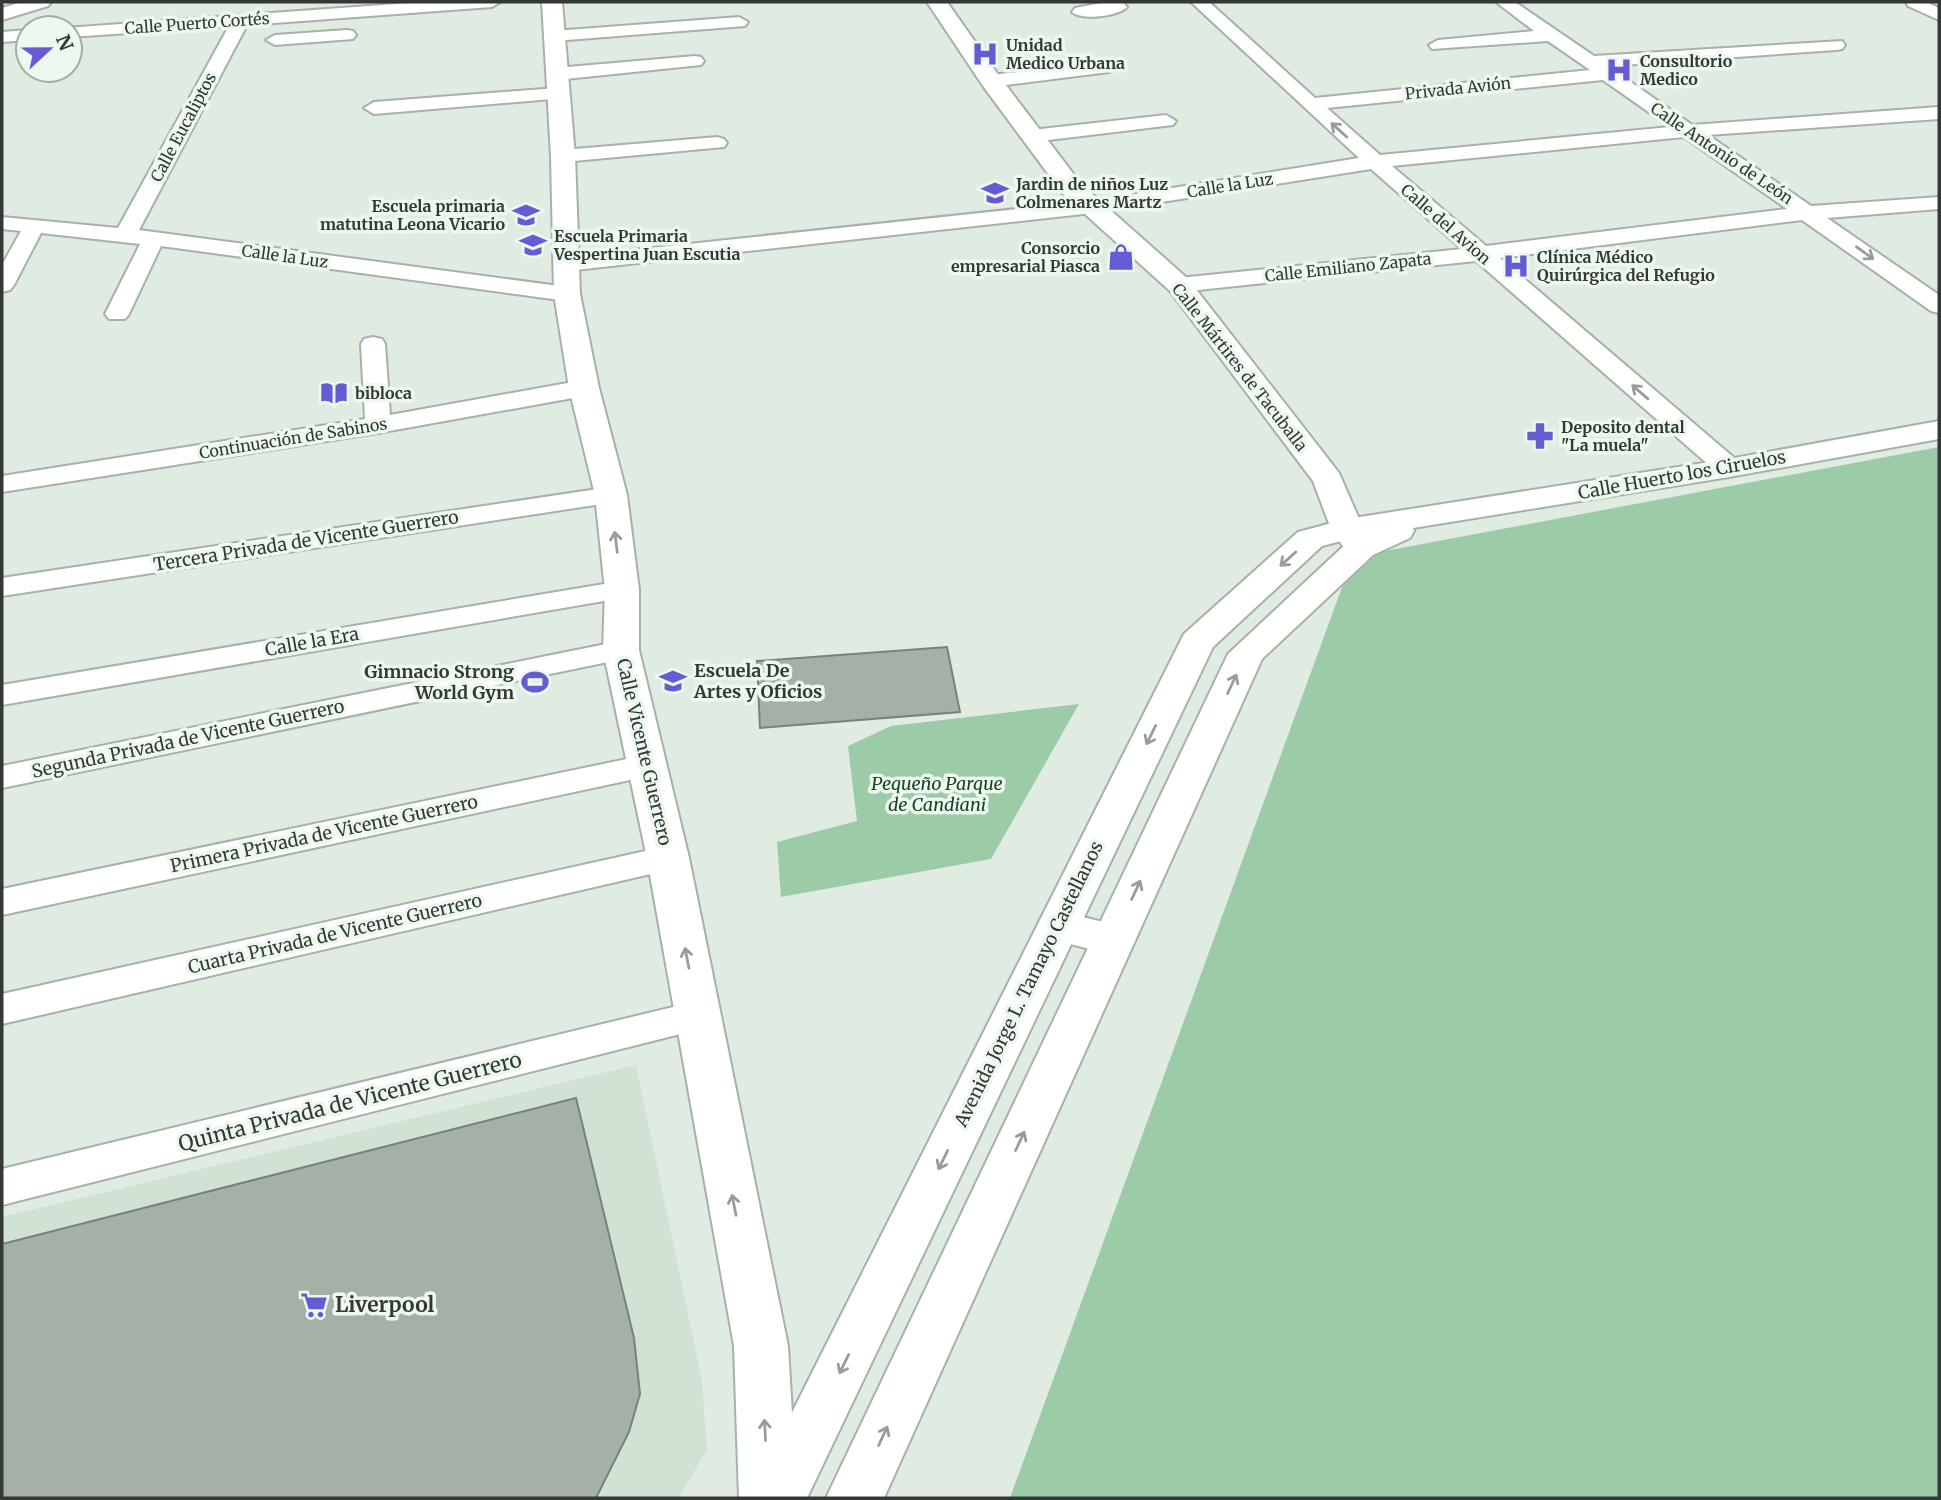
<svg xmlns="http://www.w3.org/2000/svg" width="1941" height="1500" font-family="Merriweather,serif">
  <rect width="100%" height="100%" fill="#e0ebe2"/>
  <path fill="#d0e2d4" d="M 636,1065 L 702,1381 L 707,1450 L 678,1498 L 2,1498 L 2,1217 Z"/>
  <g fill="#9ccca7">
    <path d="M 1939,447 L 1939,1498 L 1010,1498 L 1353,557 Z"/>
    <path d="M 1079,704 L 991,859 L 781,897 L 777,842 L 857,821 L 848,746 L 891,726 Z"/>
  </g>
  <g fill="#a5b0a7" stroke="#78827a" stroke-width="2">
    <path d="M 947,647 L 960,712 L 760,728 L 757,661 Z"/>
    <path d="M 576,1098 L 634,1338 L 640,1394 L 629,1432 L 596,1498 L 2,1498 L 2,1244 Z"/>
  </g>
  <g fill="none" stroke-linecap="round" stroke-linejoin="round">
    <defs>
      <g id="minor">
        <path d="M 424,2 L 500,2 L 492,7 L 247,25 L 139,230 L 567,287 L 575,289 L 579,294 L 575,299 L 567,301 L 161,246 L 129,314 L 125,319 L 109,319 L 105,314 L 140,244 L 41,233 L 14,285 L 10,290 L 2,292 L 2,265 L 21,231 L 2,229 L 2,217 L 118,228 L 229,26 L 70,37 L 70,28 L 65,28 Z"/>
        <path d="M 1106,2 L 1123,2 L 1127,7 C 1119,16 1082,21 1072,12 L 1075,8 Z"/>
        <path d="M 1191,2 L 1209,2 L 1315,98 L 1590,70 L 1548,41 L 1432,49 L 1429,45 L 1438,40 L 1534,31 L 1496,2 L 1515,2 L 1594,56 L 1842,41 L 1845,45 L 1842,49 L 1836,50 L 1608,66 L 1692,125 L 1939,107 L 1939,119 L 1708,135 L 1811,206 L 1939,197 L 1939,209 L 1827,218 L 1939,295 L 1939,313 L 1931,311 L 1802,220 L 1500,258 L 1739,462 L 1743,468 L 1739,474 L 1729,476 L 1719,474 L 1476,261 L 1179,292 L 1171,290 L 1167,285 L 1171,280 L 1179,278 L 1462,249 L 1371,169 L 1092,213 L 566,271 L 558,269 L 555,264 L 558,259 L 566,257 L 1092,201 L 1359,158 ZM 1603,80 L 1670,127 L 1380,155 L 1327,108 ZM 1684,137 L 1787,209 L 1486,246 L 1392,166 Z"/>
        <path d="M 1906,2 L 1926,2 L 1939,8 L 1939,20 L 1908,6 Z"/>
        <path d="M 739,17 L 748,22 L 745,26 L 554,41 L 545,36 L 554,31 Z"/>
        <path d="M 28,30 L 28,40 L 2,42 L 2,32 Z"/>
        <path d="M 347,30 L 353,31 L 356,35 L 353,39 L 275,45 L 266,40 L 275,35 Z"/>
        <path d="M 695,56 L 701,57 L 704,61 L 701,65 L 556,80 L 547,74 L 556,68 Z"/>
        <path d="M 1103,63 L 1109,64 L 1112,68 L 1109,72 L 991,87 L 982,81 L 991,75 Z"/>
        <path d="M 557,88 L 564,90 L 566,94 L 564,98 L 374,114 L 364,108 L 374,102 Z"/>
        <path d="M 1166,115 L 1176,121 L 1173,125 L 1032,142 L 1025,140 L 1022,136 L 1025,132 L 1032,130 Z"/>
        <path d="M 717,137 L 724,139 L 727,143 L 724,147 L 563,162 L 556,160 L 553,156 L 556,152 L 563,150 Z"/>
        <path d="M 373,337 L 382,339 L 385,344 L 390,415 L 584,380 L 593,383 L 597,388 L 593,393 L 584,396 L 378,433 L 2,492 L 2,476 L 365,419 L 361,344 L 364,339 Z"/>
        <path d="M 611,487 L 621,489 L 625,495 L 621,501 L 2,596 L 2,578 Z"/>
        <path d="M 622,581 L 633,584 L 637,590 L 633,596 L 2,705 L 2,685 Z"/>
        <path d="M 621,641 L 632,643 L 637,650 L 632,657 L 2,788 L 2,766 Z"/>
        <path d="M 646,755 L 658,758 L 663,766 L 658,774 L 2,915 L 2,889 Z"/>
        <path d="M 668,846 L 681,849 L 686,858 L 681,867 L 2,1024 L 2,994 Z"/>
        <path d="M 698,1001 L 712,1006 L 718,1016 L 712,1026 L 2,1205 L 2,1169 Z"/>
      </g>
      <g id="tertiary">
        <path d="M 21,2 L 51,2 L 48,6 L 2,20 L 2,8 Z"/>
        <path d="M 542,2 L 562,2 L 575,156 L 580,294 L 599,388 L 627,495 L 639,590 L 639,650 L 689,858 L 788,1346 L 797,1498 L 739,1498 L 734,1346 L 647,858 L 603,650 L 605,590 L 595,495 L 569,388 L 554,294 L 551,156 Z"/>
        <path d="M 927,2 L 947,2 L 999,76 L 1081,184 L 1188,279 L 1339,473 L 1363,528 L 1378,548 L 1373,555 L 1361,558 L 1349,555 L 1331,529 L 1313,481 L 1170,291 L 1063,194 L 983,86 Z"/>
        <path d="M 1058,911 L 1128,928 L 1135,939 L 1128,950 L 1113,955 L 1043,937 L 1037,926 L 1043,915 Z"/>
      </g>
      <path id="secondary" d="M 1939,421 L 1939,439 L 1729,477 L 1413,528 L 1414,531 L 1410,538 L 1373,555 L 1262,659 L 884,1498 L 826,1498 L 1228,654 L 1349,541 L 1357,537 L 1322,546 L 1213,647 L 807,1498 L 749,1498 L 1184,634 L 1298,532 L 1347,519 L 1729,459 Z"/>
    </defs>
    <use href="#minor" stroke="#a6b1a8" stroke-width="4"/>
    <use href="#tertiary" stroke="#a6b1a8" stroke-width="4"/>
    <use href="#secondary" stroke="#a6b1a8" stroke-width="4"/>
    <use href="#minor" fill="#fff" fill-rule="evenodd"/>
    <use href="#tertiary" fill="#fff" fill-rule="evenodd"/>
    <use href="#secondary" fill="#fff" fill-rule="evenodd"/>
  </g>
  <defs><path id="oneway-shaft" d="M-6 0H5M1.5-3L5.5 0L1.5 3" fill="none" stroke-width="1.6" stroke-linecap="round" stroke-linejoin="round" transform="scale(1.75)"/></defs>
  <g stroke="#9a9c9a">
    <use href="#oneway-shaft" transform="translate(1339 130) rotate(-138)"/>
    <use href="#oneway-shaft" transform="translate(1865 253) rotate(36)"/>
    <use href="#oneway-shaft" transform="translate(1640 392) rotate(-139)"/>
    <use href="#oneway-shaft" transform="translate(616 542) rotate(-97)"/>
    <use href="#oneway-shaft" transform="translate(1288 559) rotate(138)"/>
    <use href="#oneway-shaft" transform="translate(1232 684) rotate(-65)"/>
    <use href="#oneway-shaft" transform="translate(1151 735) rotate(116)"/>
    <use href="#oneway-shaft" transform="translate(1136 890) rotate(-65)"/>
    <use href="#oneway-shaft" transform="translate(687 958) rotate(-101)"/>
    <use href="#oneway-shaft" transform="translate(1020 1141) rotate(-65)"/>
    <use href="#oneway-shaft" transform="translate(943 1160) rotate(116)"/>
    <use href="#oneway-shaft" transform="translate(734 1205) rotate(-101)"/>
    <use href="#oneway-shaft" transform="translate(844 1364) rotate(116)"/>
    <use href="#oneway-shaft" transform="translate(765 1430) rotate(-93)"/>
    <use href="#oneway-shaft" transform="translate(883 1436) rotate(-65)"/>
  </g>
  <defs>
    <symbol id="hospital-bare" viewBox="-9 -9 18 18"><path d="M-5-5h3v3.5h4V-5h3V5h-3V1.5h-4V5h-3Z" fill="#665bd4" stroke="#edf8ef" stroke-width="2.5" paint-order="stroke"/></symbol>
    <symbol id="school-bare" viewBox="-9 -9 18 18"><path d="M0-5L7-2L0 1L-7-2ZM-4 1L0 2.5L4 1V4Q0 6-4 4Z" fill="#665bd4" stroke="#edf8ef" stroke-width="2.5" paint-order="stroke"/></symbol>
    <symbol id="shop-bare" viewBox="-9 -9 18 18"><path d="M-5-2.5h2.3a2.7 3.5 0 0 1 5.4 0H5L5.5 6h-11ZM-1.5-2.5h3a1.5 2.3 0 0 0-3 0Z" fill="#665bd4" stroke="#edf8ef" stroke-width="2.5" paint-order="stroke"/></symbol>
    <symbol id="library-bare" viewBox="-9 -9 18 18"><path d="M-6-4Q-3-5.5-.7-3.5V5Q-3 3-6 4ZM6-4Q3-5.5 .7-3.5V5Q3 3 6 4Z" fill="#665bd4" stroke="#edf8ef" stroke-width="2.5" paint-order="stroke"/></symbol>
    <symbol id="pharmacy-bare" viewBox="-9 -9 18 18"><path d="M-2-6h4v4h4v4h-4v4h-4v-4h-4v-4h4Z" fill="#665bd4" stroke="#edf8ef" stroke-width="2.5" paint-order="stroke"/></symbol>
    <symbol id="university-bare" viewBox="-9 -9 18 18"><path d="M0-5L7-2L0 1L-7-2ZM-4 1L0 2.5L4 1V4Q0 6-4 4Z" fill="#665bd4" stroke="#edf8ef" stroke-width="2.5" paint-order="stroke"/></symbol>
    <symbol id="stadium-bare" viewBox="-9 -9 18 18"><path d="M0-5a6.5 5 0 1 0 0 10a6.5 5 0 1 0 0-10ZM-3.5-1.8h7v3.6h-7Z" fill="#665bd4" stroke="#edf8ef" stroke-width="2.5" paint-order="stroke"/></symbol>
    <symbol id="supermarket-bare" viewBox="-9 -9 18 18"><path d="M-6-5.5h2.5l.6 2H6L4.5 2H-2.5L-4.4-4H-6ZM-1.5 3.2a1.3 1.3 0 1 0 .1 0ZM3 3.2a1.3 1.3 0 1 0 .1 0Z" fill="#665bd4" stroke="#edf8ef" stroke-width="2.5" paint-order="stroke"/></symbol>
  </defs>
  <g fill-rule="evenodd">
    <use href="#hospital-bare" x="966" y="35" width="38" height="38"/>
    <use href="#hospital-bare" x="1600" y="51" width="38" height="38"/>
    <use href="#school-bare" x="976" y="174" width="38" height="38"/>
    <use href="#school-bare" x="507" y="196" width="38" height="38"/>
    <use href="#school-bare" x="514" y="226" width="38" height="38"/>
    <use href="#shop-bare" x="1102" y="238" width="38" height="38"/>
    <use href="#hospital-bare" x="1497" y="247" width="38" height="38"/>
    <use href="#library-bare" x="315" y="374" width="38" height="38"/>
    <use href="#pharmacy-bare" x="1521" y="417" width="38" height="38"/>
    <use href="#university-bare" x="654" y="662" width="38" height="38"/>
    <use href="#stadium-bare" x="516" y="663" width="38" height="38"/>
    <use href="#supermarket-bare" x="295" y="1286" width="38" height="38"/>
  </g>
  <g text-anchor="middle" stroke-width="7" stroke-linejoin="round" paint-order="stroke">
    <g font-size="16" fill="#353936" stroke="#edf8ef">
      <text transform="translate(197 23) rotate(-4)" y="6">Calle Puerto Cortés</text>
      <text transform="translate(1458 88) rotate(-6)" y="6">Privada Avión</text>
      <text transform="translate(183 127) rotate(-62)" y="6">Calle Eucaliptos</text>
      <text transform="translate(1722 153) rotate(34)" y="6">Calle Antonio de León</text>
      <text transform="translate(1230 185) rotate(-9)" y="6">Calle la Luz</text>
      <text transform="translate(1446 224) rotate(41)" y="6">Calle del Avion</text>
      <text transform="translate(285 256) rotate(8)" y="6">Calle la Luz</text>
      <text transform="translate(1348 267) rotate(-6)" y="6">Calle Emiliano Zapata</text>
      <text transform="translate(1240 367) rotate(52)" y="6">Calle Mártires de Tacuballa</text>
      <text transform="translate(293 438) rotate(-9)" y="6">Continuación de Sabinos</text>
    </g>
    <g font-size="16" font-weight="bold" fill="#353936" stroke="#edf8ef" text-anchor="start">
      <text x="1006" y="51">Unidad<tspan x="1006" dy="18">Medico Urbana</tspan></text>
      <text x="1640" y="67">Consultorio<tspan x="1640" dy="18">Medico</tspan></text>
      <text x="1016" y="190">Jardin de niños Luz<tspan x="1016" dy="18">Colmenares Martz</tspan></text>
      <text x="505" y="212" text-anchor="end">Escuela primaria<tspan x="505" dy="18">matutina Leona Vicario</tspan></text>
      <text x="554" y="242">Escuela Primaria<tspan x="554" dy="18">Vespertina Juan Escutia</tspan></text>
      <text x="1100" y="254" text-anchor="end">Consorcio<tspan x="1100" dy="18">empresarial Piasca</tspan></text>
      <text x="1537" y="263">Clínica Médico<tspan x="1537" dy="18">Quirúrgica del Refugio</tspan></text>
      <text x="355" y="399">bibloca</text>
      <text x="1561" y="433">Deposito dental<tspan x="1561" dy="18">"La muela"</tspan></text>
    </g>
    <g font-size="18" fill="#353936" stroke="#edf8ef">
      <text transform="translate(1682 475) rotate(-10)" y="6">Calle Huerto los Ciruelos</text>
      <text transform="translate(306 541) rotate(-9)" y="6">Tercera Privada de Vicente Guerrero</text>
      <text transform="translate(312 642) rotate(-10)" y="6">Calle la Era</text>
      <text transform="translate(188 739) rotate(-12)" y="6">Segunda Privada de Vicente Guerrero</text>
      <text transform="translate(644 752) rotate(77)" y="6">Calle Vicente Guerrero</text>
      <text transform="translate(324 834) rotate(-12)" y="6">Primera Privada de Vicente Guerrero</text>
      <text transform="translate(335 934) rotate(-13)" y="6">Cuarta Privada de Vicente Guerrero</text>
      <text transform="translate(1029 984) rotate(-64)" y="6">Avenida Jorge L. Tamayo Castellanos</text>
    </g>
    <g font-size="18" font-weight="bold" fill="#353936" stroke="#edf8ef" text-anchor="start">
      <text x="694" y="677">Escuela De<tspan x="694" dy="21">Artes y Oficios</tspan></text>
      <text x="514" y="678" text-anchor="end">Gimnacio Strong<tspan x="514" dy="21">World Gym</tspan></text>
    </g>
    <g font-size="18" font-style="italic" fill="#164424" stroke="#edf8ef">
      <text x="937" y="790">Pequeño Parque<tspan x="937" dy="21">de Candiani</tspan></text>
    </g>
    <g font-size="21" fill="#353936" stroke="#edf8ef">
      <text transform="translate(350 1102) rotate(-14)" y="7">Quinta Privada de Vicente Guerrero</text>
    </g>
    <g font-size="21" font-weight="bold" fill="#353936" stroke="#edf8ef" text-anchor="start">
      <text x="335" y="1312">Liverpool</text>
    </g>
  </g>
  <rect width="1941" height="1500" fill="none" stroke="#353936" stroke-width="7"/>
  <g transform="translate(49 49) rotate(68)"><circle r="33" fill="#edf8ef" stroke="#a3aca5" stroke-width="2"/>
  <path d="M0-5L12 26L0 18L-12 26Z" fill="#665bd4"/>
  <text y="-10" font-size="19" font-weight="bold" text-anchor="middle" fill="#353936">N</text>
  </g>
</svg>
